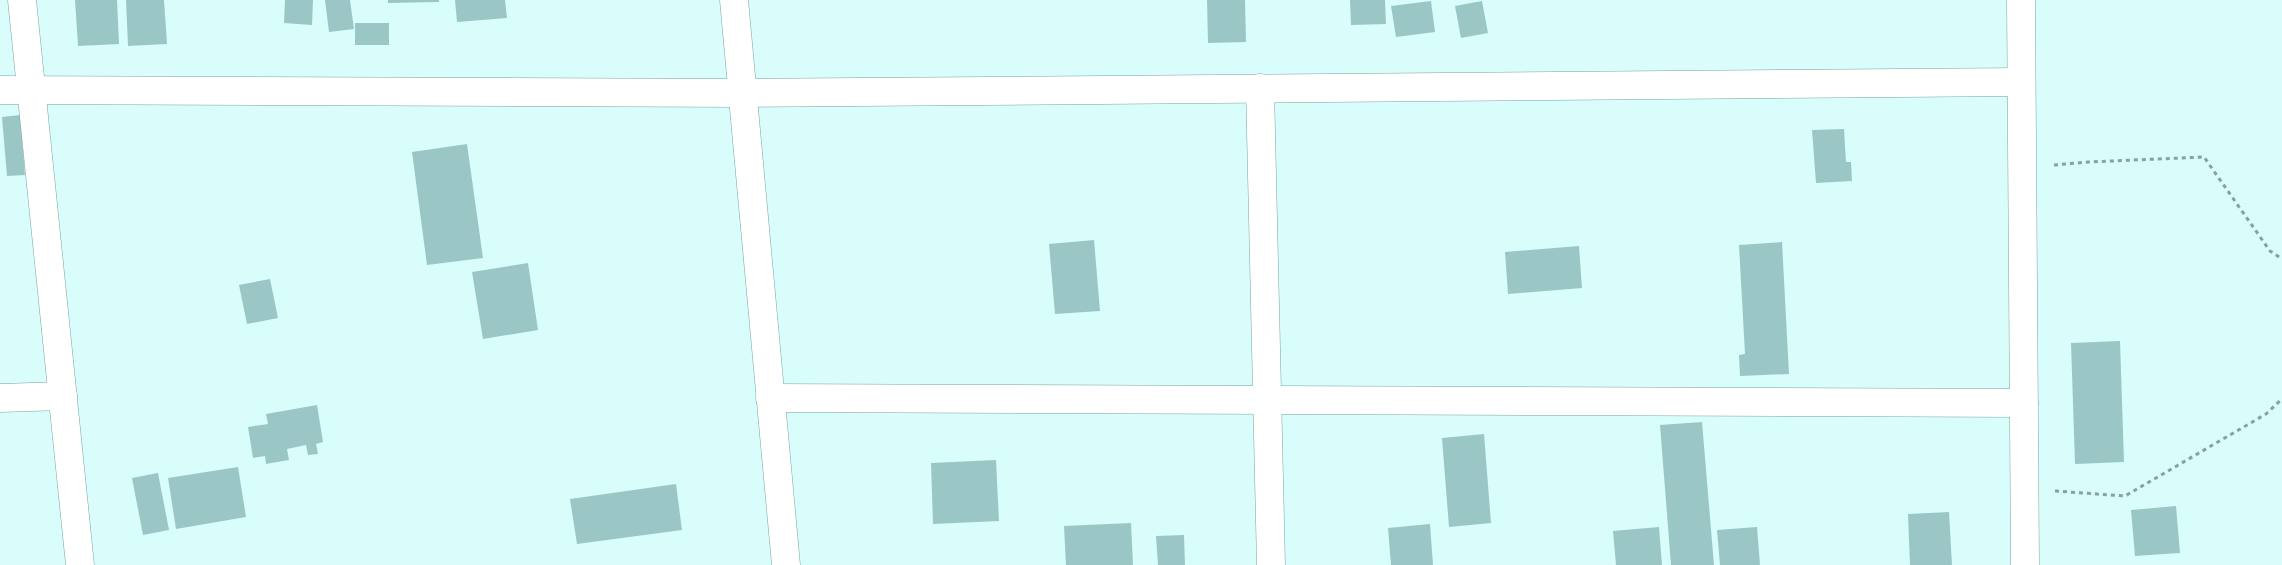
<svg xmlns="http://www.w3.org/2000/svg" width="2282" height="565" font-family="'Playfair Display',serif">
  <rect width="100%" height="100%" fill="#d8fdfb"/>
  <g fill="#9ac7c5">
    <path d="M 75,0 L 117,0 L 119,44 L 78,46 Z"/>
    <path d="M 126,0 L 164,0 L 167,44 L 128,46 Z"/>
    <path d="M 285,0 L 313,0 L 312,25 L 284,23 Z"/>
    <path d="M 325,0 L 350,0 L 354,29 L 329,32 Z"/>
    <path d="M 388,0 L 439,0 L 439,2 L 388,3 Z"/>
    <path d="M 455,0 L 505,0 L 507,18 L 457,22 Z"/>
    <path d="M 1207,0 L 1245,0 L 1246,42 L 1208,43 Z"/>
    <path d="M 1350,0 L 1385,0 L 1386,24 L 1351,25 Z"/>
    <path d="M 1431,1 L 1435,32 L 1396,37 L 1391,6 Z"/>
    <path d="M 1482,1 L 1488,33 L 1461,38 L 1455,6 Z"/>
    <rect x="355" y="23" width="34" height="22"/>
    <path d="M 20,115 L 25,175 L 7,176 L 2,117 Z"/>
    <path d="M 1844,129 L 1846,162 L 1851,162 L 1852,181 L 1816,183 L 1812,130 Z"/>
    <path d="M 467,144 L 483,258 L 427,265 L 412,152 Z"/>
    <path d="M 1094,240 L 1100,311 L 1055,314 L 1049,244 Z"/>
    <path d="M 1782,242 L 1789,374 L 1740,376 L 1739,355 L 1745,354 L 1739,245 Z"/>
    <path d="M 1579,246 L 1582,288 L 1508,294 L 1505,252 Z"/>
    <path d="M 528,263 L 538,330 L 483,339 L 472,272 Z"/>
    <path d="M 270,279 L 278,318 L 247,324 L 239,285 Z"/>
    <path d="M 2120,341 L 2124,462 L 2075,464 L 2071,343 Z"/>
    <path d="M 317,405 L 323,442 L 316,444 L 318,454 L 308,455 L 306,445 L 287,449 L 289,460 L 266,464 L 265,456 L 253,458 L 248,427 L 268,424 L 266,414 Z"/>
    <path d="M 1702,422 L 1714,565 L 1671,565 L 1660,425 Z"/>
    <path d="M 1484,434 L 1491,523 L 1449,527 L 1442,438 Z"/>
    <path d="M 996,460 L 999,521 L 933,524 L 931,463 Z"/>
    <path d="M 238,467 L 246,517 L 176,529 L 168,478 Z"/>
    <path d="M 158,473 L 169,530 L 143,535 L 132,478 Z"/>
    <path d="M 676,484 L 682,530 L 577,544 L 570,499 Z"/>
    <path d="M 2176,506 L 2180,553 L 2135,556 L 2131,510 Z"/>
    <path d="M 1949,512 L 1952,565 L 1910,565 L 1908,514 Z"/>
    <path d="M 1131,523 L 1133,565 L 1066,565 L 1064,526 Z"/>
    <path d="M 1430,524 L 1433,565 L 1391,565 L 1388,528 Z"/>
    <path d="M 1659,527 L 1662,565 L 1616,565 L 1613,531 Z"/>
    <path d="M 1757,527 L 1760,565 L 1720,565 L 1717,530 Z"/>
    <path d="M 1184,535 L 1185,565 L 1158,565 L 1156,536 Z"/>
  </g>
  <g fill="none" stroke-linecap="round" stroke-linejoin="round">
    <defs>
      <g id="minor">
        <path d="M 22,0 L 80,565"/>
        <path d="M 734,0 L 786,565"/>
        <path d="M 2021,0 L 2025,565"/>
        <path d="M 1260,88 L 1271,565"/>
        <path d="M 0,90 L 743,93 L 2021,82"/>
        <path d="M 0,398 L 63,396"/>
        <path d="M 770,398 L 2024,403"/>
      </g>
    </defs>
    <use href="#minor" stroke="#78a4a2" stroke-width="29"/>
    <g stroke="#85a2a0" stroke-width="3" stroke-dasharray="4 4" stroke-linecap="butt">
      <path d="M 2054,165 L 2088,162 L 2204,157 L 2270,251 L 2282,259"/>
      <path d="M 2055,491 L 2125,496 L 2266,414 L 2282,399"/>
    </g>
    <use href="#minor" stroke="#fff" stroke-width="28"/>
  </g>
</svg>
